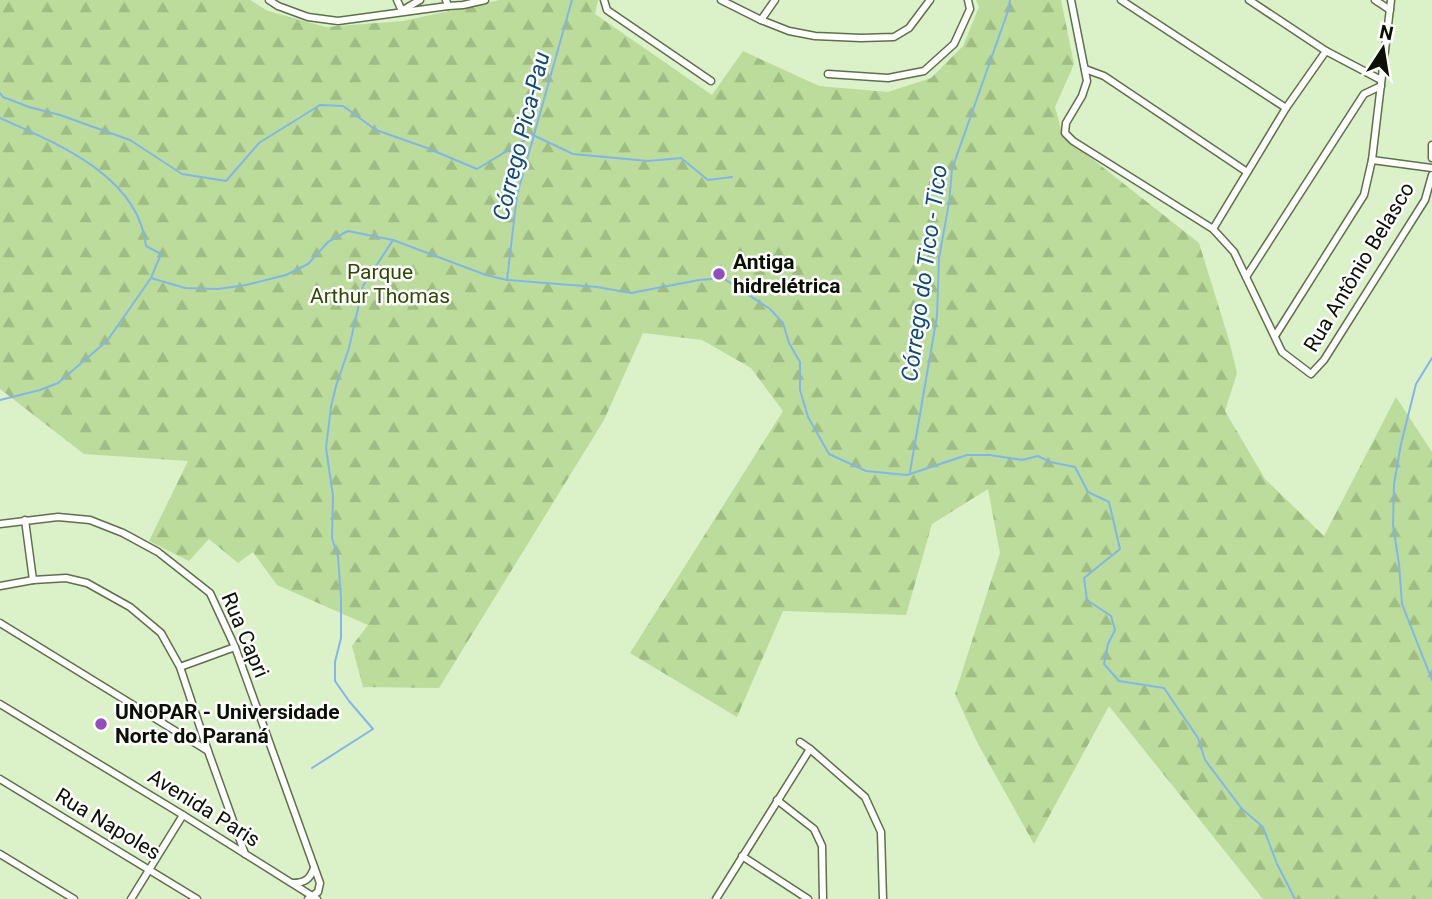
<svg xmlns="http://www.w3.org/2000/svg" width="1432" height="899" font-family="Roboto,sans-serif">
  <defs>
    <pattern id="forest-firs" width="22" height="20" patternUnits="userSpaceOnUse" patternTransform="scale(1.75)"><rect width="22" height="20" fill="#bbdc9a"/><path d="M5 1l3.5 6h-7zM16 11l3.5 6h-7z" fill="#9fbc83"/></pattern>
  </defs>
  <rect width="100%" height="100%" fill="#dbf1c8"/>
  <path fill="url(#forest-firs)" d="M 0,0 L 250,0 L 268,11 L 326,27 L 403,21 L 500,0 L 598,0 L 595,14 L 712,95 L 743,51 L 819,86 L 888,92 L 931,78 L 963,46 L 979,7 L 976,0 L 1061,0 L 1074,64 L 1055,107 L 1063,136 L 1199,243 L 1229,340 L 1237,373 L 1225,411 L 1265,479 L 1324,536 L 1396,397 L 1432,452 L 1432,899 L 1263,899 L 1109,706 L 1034,844 L 977,742 L 955,694 L 1000,553 L 988,489 L 932,524 L 906,615 L 783,611 L 737,717 L 630,653 L 783,411 L 751,368 L 702,340 L 643,333 L 604,420 L 439,688 L 363,687 L 352,646 L 368,625 L 277,585 L 253,552 L 238,563 L 209,539 L 189,561 L 149,541 L 188,461 L 84,454 L 0,389 Z"/>
  <g fill="none" stroke-linecap="round" stroke-linejoin="round">
    <g stroke="#81b6ed" stroke-width="2">
      <path d="M 0,93 L 3,97 L 29,107 L 60,115 L 130,140 L 182,174 L 226,181 L 259,143 L 320,105 L 343,106 L 376,130 L 427,148 L 477,169 L 533,135 L 573,154 L 648,161 L 681,158 L 708,180 L 732,177"/>
      <path d="M 0,118 C 56,143 139,176 146,246 L 161,254 L 151,278 L 185,288 L 218,289 L 246,285 L 286,275 L 308,264 L 328,242 L 348,231 L 393,240 L 486,275 L 507,280 L 597,287 L 631,293 L 699,280 L 723,278 L 770,309 L 783,323 L 789,343 L 800,362 L 800,390 L 808,417 L 829,454 L 866,471 L 907,475 L 967,455 L 990,455 L 1022,460 L 1038,456 L 1050,462 L 1075,467 L 1088,492 L 1109,502 L 1120,549 L 1084,578 L 1087,600 L 1111,616 L 1115,630 L 1108,644 L 1104,664 L 1119,681 L 1164,688 L 1198,738 L 1205,760 L 1242,809 L 1263,827 L 1277,864 L 1295,899"/>
      <path d="M 507,280 L 517,195 L 572,0"/>
      <path d="M 1432,358 L 1416,384 L 1401,444 L 1394,484 L 1393,525 L 1399,564 L 1402,604 L 1432,680"/>
      <path d="M 0,400 L 40,390 L 58,383 L 107,341 L 151,278"/>
      <path d="M 910,472 L 937,316 L 939,258 L 949,203 L 952,169 L 1008,11 L 1010,0"/>
      <path d="M 312,768 L 373,729 L 349,701 L 335,681 L 335,662 L 341,638 L 341,598 L 338,557 L 332,538 L 333,496 L 326,448 L 331,407 L 336,386 L 349,348 L 363,286 L 393,240"/>
    </g>
    <defs>
      <g id="street">
        <path d="M 269,0 L 278,6 L 308,17 L 338,21 L 448,6"/>
        <path d="M 397,0 L 402,11"/>
        <path d="M 446,0 L 448,6 L 463,5 L 485,0"/>
        <path d="M 604,0 L 607,10 L 711,81"/>
        <path d="M 721,0 L 761,20 L 789,31 L 815,36 L 861,38 L 894,37 L 909,28 L 930,0"/>
        <path d="M 1071,0 L 1087,81 L 1082,96 L 1066,123 L 1065,133 L 1073,141 L 1213,229 L 1234,252 L 1282,352 L 1311,374 L 1324,360 L 1425,200 L 1432,175"/>
        <path d="M 1121,0 L 1286,108"/>
        <path d="M 1249,0 L 1326,51 L 1381,80"/>
        <path d="M 1375,0 L 1390,10"/>
        <path d="M 403,10 L 420,0"/>
        <path d="M 761,20 L 775,0"/>
        <path d="M 1085,69 L 1104,76 L 1247,172"/>
        <path d="M 828,74 L 888,78 L 924,71 L 954,44 L 970,9 L 968,0"/>
        <path d="M 1432,145 L 1432,158"/>
        <path d="M 1372,160 L 1432,168"/>
        <path d="M 1213,229 L 1286,108 L 1326,51"/>
        <path d="M 1246,277 L 1364,94 L 1381,86"/>
        <path d="M 1275,336 L 1364,195 L 1372,160 L 1391,0"/>
        <path d="M 25,520 L 33,580"/>
        <path d="M 0,524 L 58,517 L 90,520 L 123,533 L 158,552 L 210,593 L 235,647 L 320,883 L 318,892 L 308,899"/>
        <path d="M 0,586 L 33,580 L 66,578 L 87,583 L 130,607 L 161,633 L 180,667 L 208,751 L 245,854"/>
        <path d="M 0,623 L 208,751"/>
        <path d="M 180,667 L 235,647"/>
        <path d="M 0,704 L 183,815 L 317,899"/>
        <path d="M 800,742 L 810,749 L 865,797 L 881,832 L 883,899"/>
        <path d="M 0,779 L 197,899"/>
        <path d="M 777,800 L 814,829 L 822,846 L 823,899"/>
        <path d="M 0,854 L 74,899"/>
        <path d="M 742,856 L 808,899"/>
        <path d="M 293,883 C 305,883 310,879 314,868"/>
        <path d="M 131,899 L 183,815"/>
        <path d="M 716,899 L 810,749"/>
      </g>
    </defs>
    <use href="#street" stroke="#5e704c" stroke-width="9"/>
    <use href="#street" stroke="#fff" stroke-width="6"/>
  </g>
  <g fill="#934dc0" stroke="#fff" stroke-width="2.5">
    <circle cx="719" cy="274" r="7"/>
    <circle cx="101" cy="724" r="7"/>
  </g>
  <g text-anchor="middle" stroke-width="5" stroke-linejoin="round" paint-order="stroke">
    <g font-size="21" font-weight="bold" fill="#0a1004" stroke="#fff" text-anchor="start">
      <text x="733" y="269">Antiga<tspan x="733" dy="24">hidrelétrica</tspan></text>
      <text x="115" y="719">UNOPAR - Universidade<tspan x="115" dy="24">Norte do Paraná</tspan></text>
    </g>
    <g font-size="21" fill="#0a1004" stroke="#fff">
      <text transform="translate(1359 267) rotate(-59)" y="7">Rua Antônio Belasco</text>
      <text transform="translate(245 635) rotate(67)" y="7">Rua Capri</text>
      <text transform="translate(204 808) rotate(32)" y="7">Avenida Paris</text>
      <text transform="translate(108 824) rotate(31)" y="7">Rua Napoles</text>
    </g>
    <g font-size="21" fill="#2e4a00" stroke="#fff">
      <text x="380" y="279">Parque<tspan x="380" dy="24">Arthur Thomas</tspan></text>
    </g>
    <g font-size="23" font-style="italic" fill="#0f497a" stroke="#fff">
      <text transform="translate(521 136) rotate(-76)" y="8">Córrego Pica-Pau</text>
      <text transform="translate(924 273) rotate(-82)" y="8">Córrego do Tico - Tico</text>
    </g>
  </g>
  <g transform="translate(1383 49) rotate(12)" stroke="#ffffff" stroke-width="5" paint-order="stroke">
  <path d="M0-5L12 26L0 18L-12 26Z" fill="#0a1004"/>
  <text y="-10" font-size="19" font-weight="bold" text-anchor="middle" fill="#0a1004">N</text>
  </g>
</svg>
